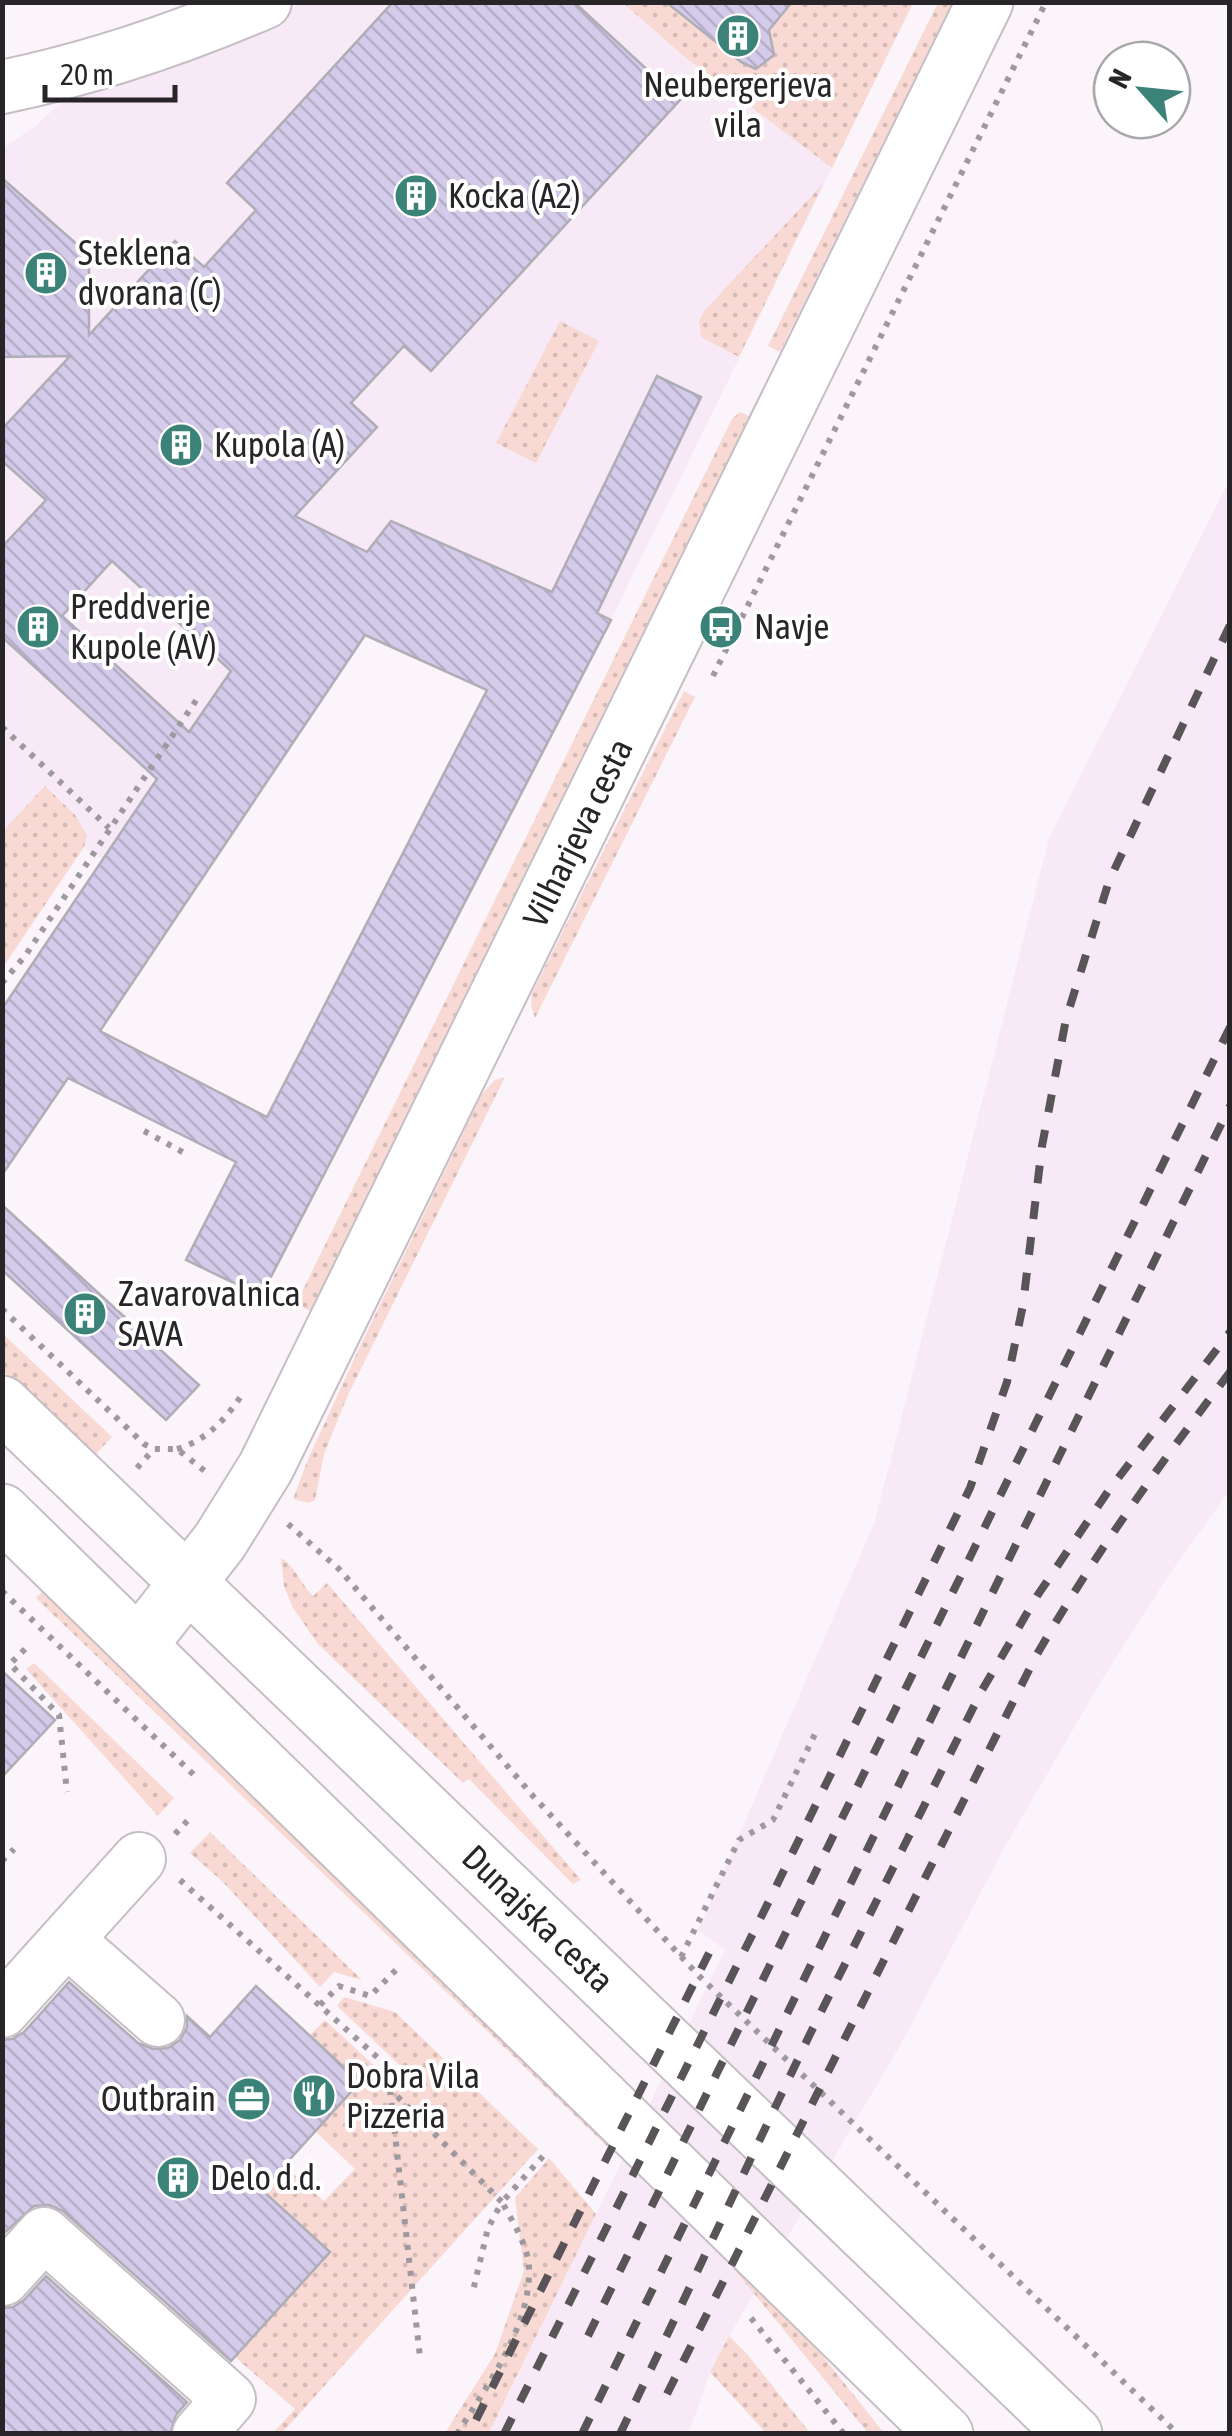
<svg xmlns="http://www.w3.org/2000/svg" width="1232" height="2436" font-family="'Asap Condensed',sans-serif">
  <defs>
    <pattern id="grass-dots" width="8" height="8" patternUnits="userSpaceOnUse" patternTransform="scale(2.5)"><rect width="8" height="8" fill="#f8d9d4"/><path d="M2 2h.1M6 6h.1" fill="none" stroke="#d5bab6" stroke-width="1.8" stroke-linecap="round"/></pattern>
    <pattern id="building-back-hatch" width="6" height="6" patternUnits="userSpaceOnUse" patternTransform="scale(2.5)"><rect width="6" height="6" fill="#d4cae9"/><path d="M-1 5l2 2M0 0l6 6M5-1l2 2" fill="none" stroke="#b6adc8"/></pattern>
  </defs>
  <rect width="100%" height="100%" fill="#fbf4fa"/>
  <g fill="#f7e9f5">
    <path d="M 623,2 L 686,58 L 832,168 L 611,620 L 552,592 L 367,552 L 326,532 L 102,859 L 83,847 L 3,967 L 3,148 L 37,125 L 59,104 L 103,84 L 203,57 L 301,3 Z"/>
    <path d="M 1229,481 L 1229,1491 L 1166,1579 L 1100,1683 L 1004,1848 L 902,2042 L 729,2336 L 710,2372 L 689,2433 L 489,2434 L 725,1950 L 698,1930 L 875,1521 L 1049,839 Z"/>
  </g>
  <g fill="url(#grass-dots)">
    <path d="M 623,3 L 913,3 L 832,168 L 686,58 Z"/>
    <path d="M 938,3 L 952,3 L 780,352 L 768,346 Z"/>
    <path d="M 823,184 L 739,357 L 701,337 L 699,321 L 705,310 Z"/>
    <path d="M 560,321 L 599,341 L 536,463 L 496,443 Z"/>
    <path d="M 740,412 L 749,416 L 310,1311 L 296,1304 L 732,419 Z"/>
    <path d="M 684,691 L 695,697 L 535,1018 L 531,1005 L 532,993 Z"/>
    <path d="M 45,786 L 76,816 L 87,836 L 84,847 L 3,967 L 3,831 Z"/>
    <path d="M 505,1077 L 347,1397 L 324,1454 L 315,1500 L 308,1503 L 293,1499 L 309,1457 L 364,1338 L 482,1094 L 495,1080 Z"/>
    <path d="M 2,1333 L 112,1437 L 94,1456 L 3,1371 Z"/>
    <path d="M 281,1558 C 294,1565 302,1585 313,1596 L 327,1583 L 581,1880 L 573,1884 L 469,1779 L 463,1783 L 318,1644 L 293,1608 L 284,1586 Z"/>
    <path d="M 48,1586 L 617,2144 L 612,2151 L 36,1598 Z"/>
    <path d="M 34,1663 L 174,1798 L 158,1816 L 26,1669 Z"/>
    <path d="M 210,1832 L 362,1980 L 334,1972 L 320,1987 L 222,1881 L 190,1853 Z"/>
    <path d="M 344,1997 L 395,2012 L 538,2149 L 282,2433 L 273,2433 L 295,2409 L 235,2357 L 330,2252 L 262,2190 L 284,2166 L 324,2201 L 355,2169 L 316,2132 L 360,2082 L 310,2035 L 325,2020 L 395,2085 L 407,2072 L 337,2006 Z"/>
    <path d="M 549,2158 L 596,2214 L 489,2433 L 445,2433 L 495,2354 L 524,2271 L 515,2198 Z"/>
    <path d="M 738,2264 L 790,2315 L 884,2433 L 868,2433 L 734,2269 Z"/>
    <path d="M 729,2336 L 747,2354 L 810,2433 L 766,2433 L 710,2372 Z"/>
  </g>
  <g fill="url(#building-back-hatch)" stroke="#afadb5" stroke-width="2.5" fill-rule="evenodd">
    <path d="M 393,2 L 574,2 L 680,100 L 431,371 L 404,346 L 351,403 L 377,427 L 295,516 L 367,552 L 391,521 L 552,592 L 657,376 L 701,397 L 597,613 L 611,620 L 261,1296 L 186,1260 L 236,1162 L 68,1078 L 2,1175 L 2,1009 L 157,779 L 2,637 L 2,547 L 46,500 L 2,461 L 2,429 L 70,356 L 2,357 L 2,178 L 89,255 L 89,335 L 175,241 L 204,267 L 256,210 L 227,183 ZM 112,561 L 231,671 L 189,732 L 62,616 ZM 365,635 L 487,690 L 267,1117 L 100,1031 Z"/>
    <path d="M 666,2 L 792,2 L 769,30 L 774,55 L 756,69 L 741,62 Z"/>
    <path d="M 2,1205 L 199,1385 L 166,1420 L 2,1270 Z"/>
    <path d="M 2,1671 L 55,1720 L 2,1777 Z"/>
    <path d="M 69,1982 L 138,2043 L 153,2049 L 168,2048 L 180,2040 L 187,2027 L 187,2016 L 210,2037 L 256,1986 L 360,2082 L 262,2190 L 330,2252 L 231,2361 L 63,2211 L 49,2205 L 34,2206 L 2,2235 L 2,2040 L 12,2039 L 24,2032 Z"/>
    <path d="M 46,2276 L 187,2402 L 176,2415 L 170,2434 L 2,2434 L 2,2308 L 13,2307 L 24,2300 Z"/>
  </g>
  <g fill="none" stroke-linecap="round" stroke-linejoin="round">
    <defs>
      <g id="minor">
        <path d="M 2,87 C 94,68 179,39 265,2"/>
        <path d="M 67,1940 L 158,2020"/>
        <path d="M 2,2011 L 139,1859"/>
        <path d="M 3,2279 L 44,2234 L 229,2399 L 199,2434"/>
      </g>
      <g id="major">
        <path d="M 2,1404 L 1074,2434"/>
        <path d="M 2,1512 L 945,2434"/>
        <path d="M 139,1645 L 220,1541 L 266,1467 L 985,2"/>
      </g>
    </defs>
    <use href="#minor" stroke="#c5bec4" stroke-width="56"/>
    <use href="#major" stroke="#c5bec4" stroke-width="59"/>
    <g stroke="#9e999e" stroke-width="6" stroke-dasharray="5 8" stroke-linecap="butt">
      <path d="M 713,676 L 1046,2"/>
      <path d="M 2,727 L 109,828"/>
      <path d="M 2,983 L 25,956 L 197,699"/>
      <path d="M 144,1131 L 188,1155"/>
      <path d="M 2,1309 L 144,1444 L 154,1449 L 177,1449 L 206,1472"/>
      <path d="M 177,1449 C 206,1441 227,1418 243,1393"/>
      <path d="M 137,1468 L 154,1449"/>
      <path d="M 288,1524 L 340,1570 L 533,1796 L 699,1976 L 1178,2434"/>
      <path d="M 2,1591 L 194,1775"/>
      <path d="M 25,1649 L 10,1664 L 59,1715 L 67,1792"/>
      <path d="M 175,1834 L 192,1816"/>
      <path d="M 2,1861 L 14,1849"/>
      <path d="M 180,1880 L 387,2066 L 390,2089 L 502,2202 L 488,2228 L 472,2295"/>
      <path d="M 681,1957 L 739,1840 L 773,1820 L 815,1734"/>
      <path d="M 320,2005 L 339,1986 L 370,1996 L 397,1969"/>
      <path d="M 390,2090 L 420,2357"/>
      <path d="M 751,2318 L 844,2434"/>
      <path d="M 457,2434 C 487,2386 531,2326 529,2268 C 528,2245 512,2221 502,2202 L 544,2155"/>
    </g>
    <use href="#minor" stroke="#fff" stroke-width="52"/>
    <use href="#major" stroke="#fff" stroke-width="55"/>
    <g stroke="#585457" stroke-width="8" stroke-dasharray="18 18" stroke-linecap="butt">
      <path d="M 588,2336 L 1230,1027"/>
      <path d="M 667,2394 L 1036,1656 C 1093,1556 1160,1464 1230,1372"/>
      <path d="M 476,2420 L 714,1943"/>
      <path d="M 504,2434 L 769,1901 L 970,1488 L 1007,1382 L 1023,1305 L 1042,1146 L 1066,1019 L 1109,881 L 1230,625"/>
      <path d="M 582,2434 L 1230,1106"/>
      <path d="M 620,2434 L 810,2034 L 981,1692 L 1037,1596 L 1109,1490 L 1230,1332"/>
    </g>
  </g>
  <defs>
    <symbol id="building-disc" viewBox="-11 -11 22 22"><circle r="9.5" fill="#3b8279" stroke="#fff"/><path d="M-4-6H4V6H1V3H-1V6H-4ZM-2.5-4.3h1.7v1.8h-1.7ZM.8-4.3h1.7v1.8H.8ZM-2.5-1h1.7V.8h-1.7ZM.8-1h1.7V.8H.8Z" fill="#fff"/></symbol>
    <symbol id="bus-disc" viewBox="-11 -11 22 22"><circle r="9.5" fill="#3b8279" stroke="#fff"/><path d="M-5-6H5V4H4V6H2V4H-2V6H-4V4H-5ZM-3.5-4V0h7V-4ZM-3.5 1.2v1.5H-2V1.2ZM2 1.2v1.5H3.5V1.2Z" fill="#fff"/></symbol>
    <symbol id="restaurant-disc" viewBox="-11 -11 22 22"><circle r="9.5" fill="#3b8279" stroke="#fff"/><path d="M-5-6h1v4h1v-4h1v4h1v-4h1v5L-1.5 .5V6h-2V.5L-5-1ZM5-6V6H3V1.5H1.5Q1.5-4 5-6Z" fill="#fff"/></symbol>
    <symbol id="office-disc" viewBox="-11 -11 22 22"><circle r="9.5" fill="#3b8279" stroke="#fff"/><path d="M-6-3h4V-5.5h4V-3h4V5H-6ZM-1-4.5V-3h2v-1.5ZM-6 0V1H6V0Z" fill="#fff"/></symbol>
  </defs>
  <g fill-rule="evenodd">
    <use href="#building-disc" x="713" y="11" width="50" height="50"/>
    <use href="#building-disc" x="391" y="171" width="50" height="50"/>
    <use href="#building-disc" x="21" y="248" width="50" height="50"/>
    <use href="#building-disc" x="156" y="420" width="50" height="50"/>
    <use href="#building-disc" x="13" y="602" width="50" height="50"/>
    <use href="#bus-disc" x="696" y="602" width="50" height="50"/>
    <use href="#building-disc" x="60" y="1289" width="50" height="50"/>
    <use href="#restaurant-disc" x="289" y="2071" width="50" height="50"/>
    <use href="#office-disc" x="224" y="2074" width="50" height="50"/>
    <use href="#building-disc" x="153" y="2153" width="50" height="50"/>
  </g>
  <g text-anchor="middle" stroke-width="8" stroke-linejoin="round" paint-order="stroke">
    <g font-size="35" fill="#282528" stroke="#fff" text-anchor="start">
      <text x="738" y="97" text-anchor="middle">Neubergerjeva<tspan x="738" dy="40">vila</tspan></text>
      <text x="448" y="208">Kocka (A2)</text>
      <text x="78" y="265">Steklena<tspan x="78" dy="40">dvorana (C)</tspan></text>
      <text x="214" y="457">Kupola (A)</text>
      <text x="70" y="619">Preddverje<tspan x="70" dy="40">Kupole (AV)</tspan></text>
      <text x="754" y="639">Navje</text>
      <text x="118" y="1306">Zavarovalnica<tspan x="118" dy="40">SAVA</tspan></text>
      <text x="346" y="2088">Dobra Vila<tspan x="346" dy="40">Pizzeria</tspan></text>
      <text x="216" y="2111" text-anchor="end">Outbrain</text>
      <text x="210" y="2190">Delo d.d.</text>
    </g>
    <g font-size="35" fill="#282528" stroke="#fff">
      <text transform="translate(578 833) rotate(-64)" y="12">Vilharjeva cesta</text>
      <text transform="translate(538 1919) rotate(44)" y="12">Dunajska cesta</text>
    </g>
  </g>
  <rect width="1232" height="2436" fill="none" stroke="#282528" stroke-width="10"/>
  <g transform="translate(1142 90) rotate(297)"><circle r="48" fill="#ffffff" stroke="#a9a8a9" stroke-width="2.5"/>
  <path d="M0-8L18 38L0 25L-18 38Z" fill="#3b8279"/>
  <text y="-15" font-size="28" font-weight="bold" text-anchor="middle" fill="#282528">N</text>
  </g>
  <path d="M45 85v15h130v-15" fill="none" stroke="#282528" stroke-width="5"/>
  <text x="60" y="85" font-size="30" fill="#282528" stroke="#ffffff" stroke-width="8" paint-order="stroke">20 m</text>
</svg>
